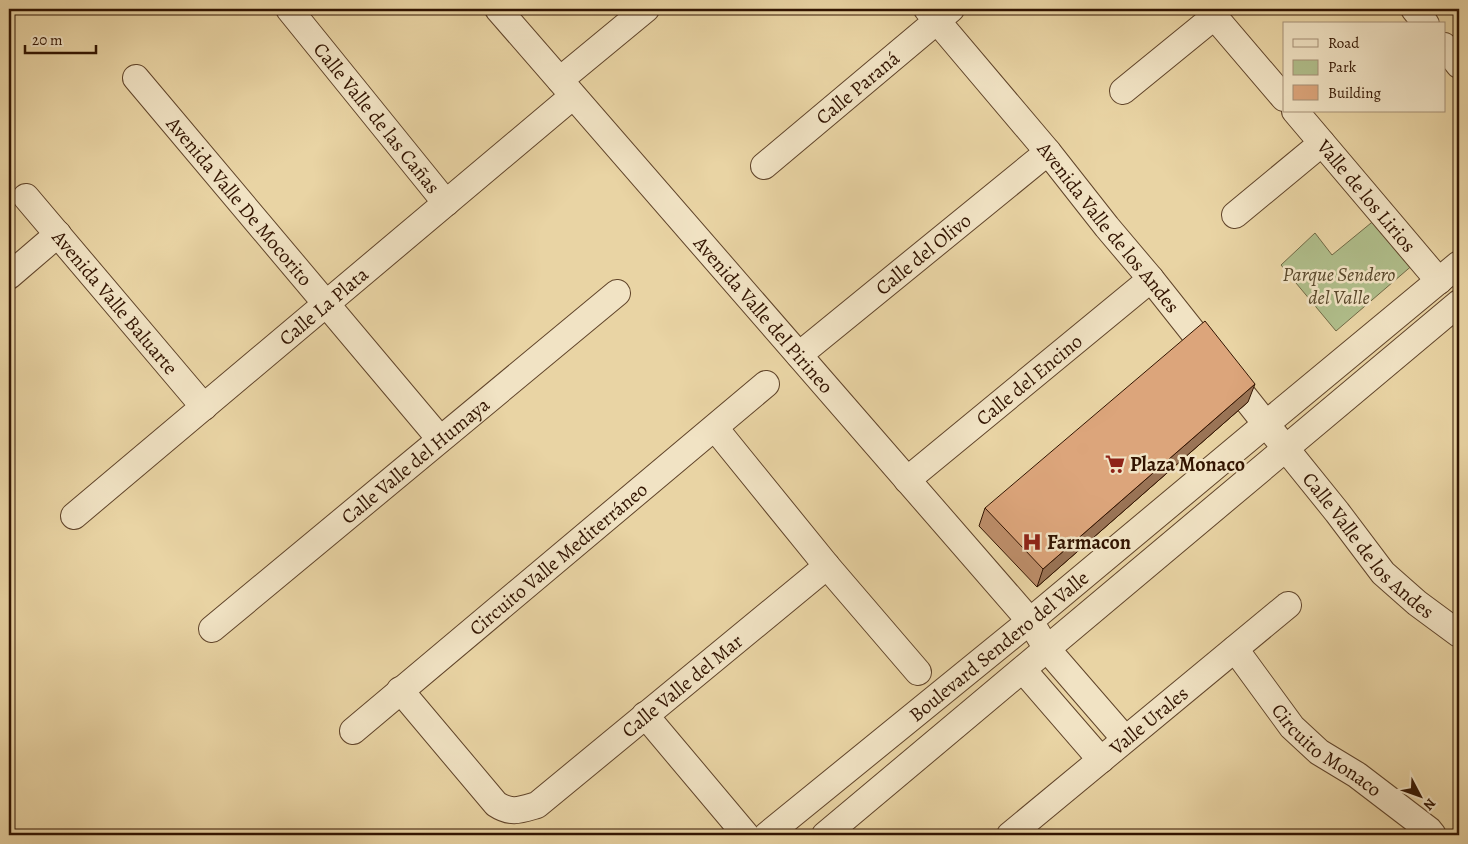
<svg xmlns="http://www.w3.org/2000/svg" width="1468" height="844" font-family="Alegreya,serif">
  <rect width="100%" height="100%" fill="#e9d4a4"/>
  <filter id="stains"><feTurbulence type="fractalNoise" baseFrequency=".004" numOctaves="4"/><feColorMatrix values="0 0 0 0 .2 0 0 0 0 .09 0 0 0 0 .02 0 0 0 .5 -.17"/></filter>
  <radialGradient id="worn" r=".72"><stop offset=".6" stop-color="#630" stop-opacity="0"/><stop offset="1" stop-color="#630" stop-opacity=".3"/></radialGradient>
  <path fill="#b0be8b" stroke="#716946" d="M 1382,214 L 1422,257 L 1336,331 L 1281,265 L 1315,233 L 1332,255 Z"/>
  <g fill="none" stroke-linecap="round" stroke-linejoin="round">
    <defs>
      <g id="minor">
        <path id="s1" d="M 289,9 L 446,203"/>
        <path id="s2" d="M 498,9 L 1030,621 L 1047,649 L 1125,739"/>
        <path id="s3" d="M 927,9 L 1048,152 L 1107,227 L 1151,279 L 1266,424 L 1337,512 L 1383,573 L 1417,603 L 1459,634"/>
        <path d="M 1208,9 L 1284,98"/>
        <path d="M 1414,9 L 1426,24"/>
        <path d="M 1444,46 L 1459,65"/>
        <path id="s4" d="M 136,78 L 440,439"/>
        <path d="M 560,80 L 646,9"/>
        <path d="M 1123,91 L 1215,16"/>
        <path id="s5" d="M 1295,111 L 1439,281"/>
        <path id="s6" d="M 764,166 L 951,9"/>
        <path id="s7" d="M 26,197 L 204,407"/>
        <path d="M 1235,215 L 1322,143"/>
        <path d="M 9,276 L 58,234"/>
        <path id="s8" d="M 799,355 L 1048,152"/>
        <path d="M 715,428 L 827,566 L 918,672"/>
        <path id="s9" d="M 907,480 L 1151,279"/>
        <path id="s10" d="M 74,516 L 573,96"/>
        <path id="s11" d="M 212,629 L 617,293"/>
        <path id="s12" d="M 1235,649 L 1292,727 L 1319,752 L 1357,775 L 1429,830 L 1433,835"/>
        <path d="M 1023,670 L 1101,760"/>
        <path id="s13" d="M 400,690 L 496,804 C 511,814 520,810 537,805 L 827,566"/>
        <path d="M 645,715 L 746,835"/>
        <path id="s14" d="M 353,731 L 766,384"/>
        <path id="s15" d="M 767,835 L 1030,621 L 1266,424 L 1459,264"/>
        <path d="M 825,835 L 1459,303"/>
        <path id="s16" d="M 1010,835 L 1288,605"/>
      </g>
    </defs>
    <use href="#minor" stroke="#60442a" stroke-width="28"/>
    <use href="#minor" stroke="#f1e3c4" stroke-width="26"/>
  </g>
  <path fill="#bd8e6a" stroke="#321401" d="M 1248,402 L 1037,587 L 979,526 L 985,508 Z"/>
  <path fill="#9a7456" stroke="#321401" d="M 1255,384 L 1248,402 L 1037,587 L 1043,569 Z"/>
  <path fill="#dca57b" stroke="#321401" d="M 1205,321 L 1255,384 L 1043,569 L 985,508 Z"/>
  <defs>
    <symbol id="supermarket-bare" viewBox="-9 -9 18 18"><path d="M-6-5.5h2.5l.6 2H6L4.5 2H-2.5L-4.4-4H-6ZM-1.5 3.2a1.3 1.3 0 1 0 .1 0ZM3 3.2a1.3 1.3 0 1 0 .1 0Z" fill="#8f2418" stroke="#f1e3c4" stroke-width="2.5" paint-order="stroke"/></symbol>
    <symbol id="hospital-bare" viewBox="-9 -9 18 18"><path d="M-5-5h3v3.5h4V-5h3V5h-3V1.5h-4V5h-3Z" fill="#8f2418" stroke="#f1e3c4" stroke-width="2.5" paint-order="stroke"/></symbol>
  </defs>
  <g fill-rule="evenodd">
    <use href="#supermarket-bare" x="1101" y="450" width="28" height="28"/>
    <use href="#hospital-bare" x="1018" y="528" width="28" height="28"/>
  </g>
  <g text-anchor="middle" stroke-width="5" stroke-linejoin="round" paint-order="stroke">
    <g font-size="20" fill="#321401" stroke="#f1e3c4">
      <text dy="7" stroke="none"><textPath href="#s6" startOffset="122">Calle Paraná</textPath></text>
      <text dy="7" stroke="none"><textPath href="#s1" startOffset="140">Calle Valle de las Cañas</textPath></text>
      <text dy="7" stroke="none"><textPath href="#s5" startOffset="111">Valle de los Lirios</textPath></text>
      <text dy="7" stroke="none"><textPath href="#s4" startOffset="161">Avenida Valle De Mocorito</textPath></text>
      <text dy="7" stroke="none"><textPath href="#s3" startOffset="284">Avenida Valle de los Andes</textPath></text>
      <text dy="7" stroke="none"><textPath href="#s8" startOffset="160">Calle del Olivo</textPath></text>
      <text dy="7" stroke="none"><textPath href="#s7" startOffset="138">Avenida Valle Baluarte</textPath></text>
      <text dy="7" stroke="none"><textPath href="#s10" startOffset="326">Calle La Plata</textPath></text>
      <text dy="7" stroke="none"><textPath href="#s2" startOffset="405">Avenida Valle del Pirineo</textPath></text>
      <text dy="7" stroke="none"><textPath href="#s9" startOffset="158">Calle del Encino</textPath></text>
      <text dy="7" stroke="none"><textPath href="#s11" startOffset="264">Calle Valle del Humaya</textPath></text>
      <text dy="7" stroke="none"><textPath href="#s3" startOffset="695">Calle Valle de los Andes</textPath></text>
      <text dy="7" stroke="none"><textPath href="#s14" startOffset="268">Circuito Valle Mediterráneo</textPath></text>
      <text dy="7" stroke="none"><textPath href="#s15" startOffset="299">Boulevard Sendero del Valle</textPath></text>
      <text dy="7" stroke="none"><textPath href="#s13" startOffset="380">Calle Valle del Mar</textPath></text>
      <text dy="7" stroke="none"><textPath href="#s16" startOffset="180">Valle Urales</textPath></text>
      <text dy="7" stroke="none"><textPath href="#s12" startOffset="138">Circuito Monaco</textPath></text>
    </g>
    <g font-size="20" font-style="italic" fill="#58472a" stroke="#f1e3c4">
      <text x="1339" y="281">Parque Sendero<tspan x="1339" dy="23">del Valle</tspan></text>
    </g>
    <g font-size="20" font-weight="bold" fill="#321401" stroke="#f1e3c4" text-anchor="start">
      <text x="1130" y="471">Plaza Monaco</text>
      <text x="1047" y="549">Farmacon</text>
    </g>
  </g>
  <rect width="1468" height="844" fill="none" stroke="#e9d4a4" stroke-width="30"/>
  <rect x="10" y="10" width="1448" height="824" fill="none" stroke="#321401" stroke-width="2.5"/>
  <rect x="15" y="15" width="1438" height="814" fill="none" stroke="#321401"/>
  <rect x="1283" y="22" width="162" height="90" fill="#f1e3c4" stroke="#a59076"/>
  <rect x="1293" y="39" width="25" height="8" fill="#f1e3c4" stroke="#a59076"/>
  <text x="1328" y="48" font-size="15" fill="#321401">Road</text>
  <rect x="1293" y="60" width="25" height="15" fill="#b0be8b" stroke="#a59076"/>
  <text x="1328" y="72" font-size="15" fill="#321401">Park</text>
  <rect x="1293" y="85" width="25" height="15" fill="#dca57b" stroke="#a59076"/>
  <text x="1328" y="98" font-size="15" fill="#321401">Building</text>
  <g transform="translate(1420 796) rotate(131)" stroke="#f1e3c4" stroke-width="4" paint-order="stroke">
  <path d="M0-4L9 19L0 12L-9 19Z" fill="#321401"/>
  <text y="-8" font-size="14" font-weight="bold" text-anchor="middle" fill="#321401">N</text>
  </g>
  <path d="M25 45v8h71v-8" fill="none" stroke="#321401" stroke-width="2.5"/>
  <text x="32" y="45" font-size="15" fill="#321401" stroke="#f1e3c4" stroke-width="4" paint-order="stroke">20 m</text>
  <rect width="100%" height="100%" filter="url(#stains)"/>
  <rect width="100%" height="100%" fill="url(#worn)"/>
</svg>
